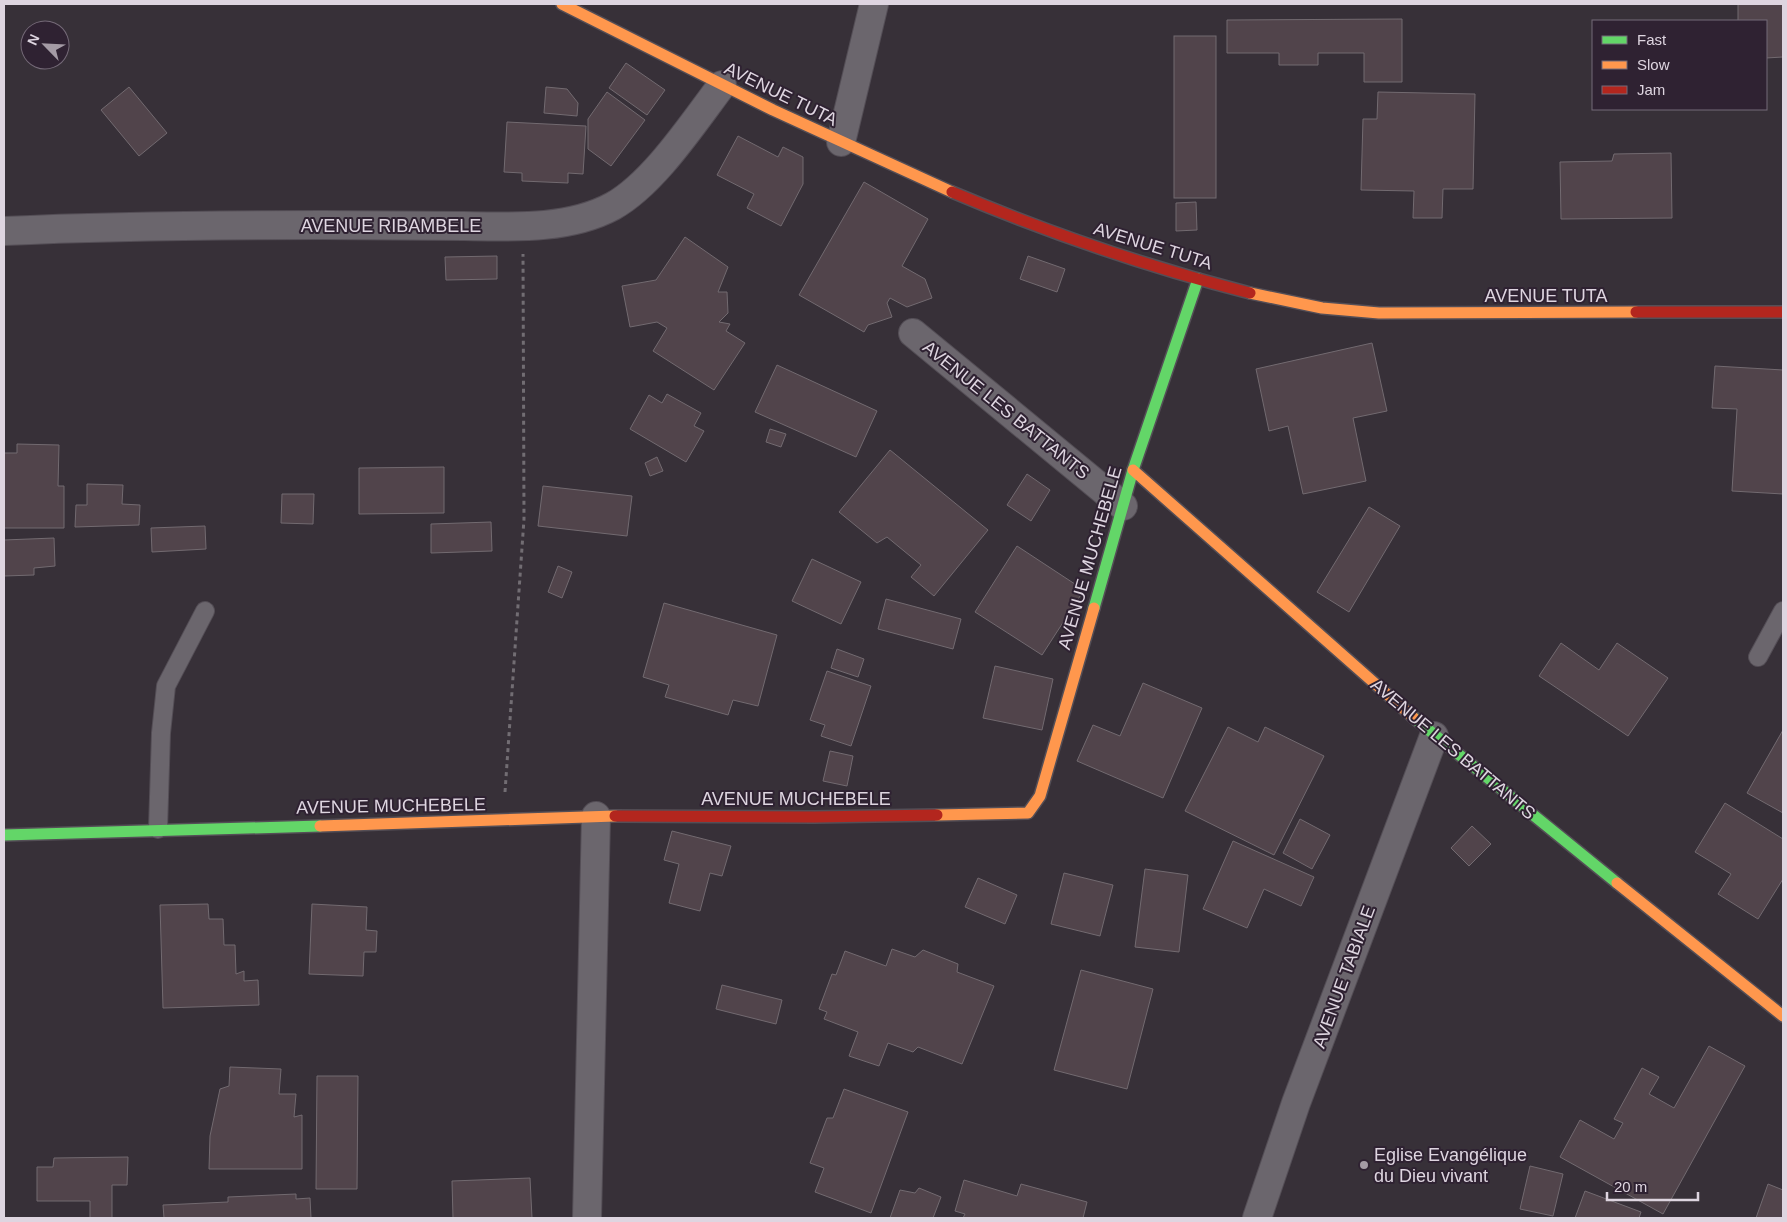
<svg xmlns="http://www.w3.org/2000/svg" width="1787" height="1222" font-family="Helvetica,sans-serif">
  <rect width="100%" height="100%" fill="#373038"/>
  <g fill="#51444b" stroke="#726a70">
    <path d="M 1738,4 L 1783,4 L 1783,57 L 1766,58 L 1766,21 L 1738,21 Z"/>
    <path d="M 1402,19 L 1402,82 L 1364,82 L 1364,53 L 1318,53 L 1318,65 L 1279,65 L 1279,53 L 1227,53 L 1227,20 Z"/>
    <rect x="1174" y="36" width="42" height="162"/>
    <path d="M 626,63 L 665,90 L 647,115 L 609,88 Z"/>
    <path d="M 129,87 L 167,133 L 139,156 L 101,110 Z"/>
    <path d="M 546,87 L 567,89 L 578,103 L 577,116 L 544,113 Z"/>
    <path d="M 607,92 L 645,120 L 611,166 L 588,149 L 588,119 Z"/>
    <path d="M 1378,92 L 1475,94 L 1473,189 L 1443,189 L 1442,218 L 1413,218 L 1414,191 L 1361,190 L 1363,119 L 1377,119 Z"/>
    <path d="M 507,122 L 586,126 L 583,174 L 568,173 L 568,183 L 522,181 L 522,173 L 504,172 Z"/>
    <path d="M 738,136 L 778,157 L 783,147 L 803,157 L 803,184 L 781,226 L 747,208 L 754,194 L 717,175 Z"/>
    <path d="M 1671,153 L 1672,218 L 1561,219 L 1560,162 L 1612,161 L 1614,154 Z"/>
    <path d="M 864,182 L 928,219 L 902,266 L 925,279 L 932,298 L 907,307 L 890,298 L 887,303 L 892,317 L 868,325 L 864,332 L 799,295 Z"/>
    <path d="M 1196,202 L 1197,230 L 1176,231 L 1176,203 Z"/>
    <path d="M 685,237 L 728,267 L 718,292 L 727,292 L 728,313 L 719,322 L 730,324 L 726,331 L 745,343 L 714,390 L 653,351 L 667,328 L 657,322 L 630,327 L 622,286 L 656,280 Z"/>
    <path d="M 497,256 L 497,279 L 446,280 L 445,257 Z"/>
    <path d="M 1028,256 L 1065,269 L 1057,292 L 1020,279 Z"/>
    <path d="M 1372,343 L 1387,411 L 1353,418 L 1366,481 L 1303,494 L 1288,426 L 1269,431 L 1256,369 Z"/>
    <path d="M 777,365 L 877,411 L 856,457 L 755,412 Z"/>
    <path d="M 1715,366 L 1783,370 L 1783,494 L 1732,491 L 1737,409 L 1712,408 Z"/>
    <path d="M 667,394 L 701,413 L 694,426 L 704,431 L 686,462 L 630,429 L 649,395 L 662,403 Z"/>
    <path d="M 770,429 L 786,434 L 781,447 L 766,442 Z"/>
    <path d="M 17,444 L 59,445 L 58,486 L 64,486 L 64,528 L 4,528 L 4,453 L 17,453 Z"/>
    <path d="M 890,450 L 988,530 L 934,596 L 911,577 L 921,565 L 887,537 L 877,543 L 839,512 Z"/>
    <path d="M 657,457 L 663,471 L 650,476 L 645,463 Z"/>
    <path d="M 444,467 L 444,513 L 359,514 L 359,468 Z"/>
    <path d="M 1027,474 L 1050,490 L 1031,521 L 1007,505 Z"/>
    <path d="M 87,484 L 123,485 L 122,504 L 140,505 L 139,525 L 75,527 L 76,505 L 87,505 Z"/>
    <path d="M 543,486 L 632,496 L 627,536 L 538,526 Z"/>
    <path d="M 282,494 L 314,494 L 313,524 L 281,523 Z"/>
    <path d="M 1369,507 L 1400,526 L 1349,612 L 1317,592 Z"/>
    <path d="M 491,522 L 492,551 L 431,553 L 431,524 Z"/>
    <path d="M 205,526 L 206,549 L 152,552 L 151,528 Z"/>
    <path d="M 54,538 L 55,566 L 34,568 L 34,575 L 4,576 L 4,540 Z"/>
    <path d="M 1017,546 L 1084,590 L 1042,655 L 975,612 Z"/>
    <path d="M 812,559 L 861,582 L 841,624 L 792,601 Z"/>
    <path d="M 558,566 L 572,572 L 562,598 L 548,592 Z"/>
    <path d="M 886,599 L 961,619 L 953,649 L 878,629 Z"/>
    <path d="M 664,603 L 777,635 L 758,706 L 733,700 L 728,715 L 665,697 L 669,685 L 643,677 Z"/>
    <path d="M 1561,643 L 1599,670 L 1617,643 L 1668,678 L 1628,736 L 1539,676 Z"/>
    <path d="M 837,649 L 864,659 L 858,677 L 831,668 Z"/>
    <path d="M 995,666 L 1053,679 L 1042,730 L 983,718 Z"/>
    <path d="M 827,671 L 871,686 L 851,746 L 821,736 L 825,725 L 810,720 Z"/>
    <path d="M 1143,683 L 1202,708 L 1163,798 L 1077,761 L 1093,725 L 1120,736 Z"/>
    <path d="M 1228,727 L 1258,742 L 1265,727 L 1324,756 L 1274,855 L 1185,811 Z"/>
    <path d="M 1783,730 L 1783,813 L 1747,793 Z"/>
    <path d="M 830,751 L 853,756 L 847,786 L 823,781 Z"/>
    <path d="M 1725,803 L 1783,839 L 1783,879 L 1758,919 L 1718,894 L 1731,874 L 1695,852 Z"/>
    <path d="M 1300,819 L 1330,835 L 1312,869 L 1283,853 Z"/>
    <path d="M 1472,826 L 1491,844 L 1469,866 L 1451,848 Z"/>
    <path d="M 672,831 L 731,846 L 722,876 L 710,873 L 700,911 L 669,903 L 679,864 L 664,860 Z"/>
    <path d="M 1233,841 L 1314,877 L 1301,906 L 1264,889 L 1247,928 L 1203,909 Z"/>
    <path d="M 1145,869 L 1188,875 L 1179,952 L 1135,947 Z"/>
    <path d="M 1064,873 L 1113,885 L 1100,936 L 1051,924 Z"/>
    <path d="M 978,878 L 1017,895 L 1005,924 L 965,907 Z"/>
    <path d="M 208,904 L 209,919 L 223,919 L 224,945 L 235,945 L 236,974 L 244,971 L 244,981 L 258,980 L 259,1005 L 163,1008 L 160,905 Z"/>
    <path d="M 312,904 L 367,907 L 366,930 L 377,931 L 376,952 L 364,952 L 363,976 L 309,974 Z"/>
    <path d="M 892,949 L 915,957 L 923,950 L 958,964 L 957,972 L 994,986 L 962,1064 L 918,1047 L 913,1052 L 888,1043 L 879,1066 L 849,1056 L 858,1032 L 824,1019 L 827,1012 L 819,1009 L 832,974 L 836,975 L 845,951 L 886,966 Z"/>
    <path d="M 1081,970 L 1153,989 L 1127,1089 L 1054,1070 Z"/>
    <path d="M 722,985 L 782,1000 L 776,1024 L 716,1009 Z"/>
    <path d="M 1709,1046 L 1745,1066 L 1663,1214 L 1560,1157 L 1580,1120 L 1614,1139 L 1623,1123 L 1614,1119 L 1642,1068 L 1659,1077 L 1649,1094 L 1674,1108 Z"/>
    <path d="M 230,1067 L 281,1069 L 279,1094 L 296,1094 L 294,1117 L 302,1115 L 302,1169 L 209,1169 L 210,1136 L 220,1089 L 229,1086 Z"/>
    <path d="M 317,1076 L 358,1076 L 357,1189 L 316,1189 Z"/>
    <path d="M 844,1089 L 908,1112 L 871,1213 L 815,1192 L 824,1168 L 810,1163 L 827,1118 L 833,1118 Z"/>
    <path d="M 128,1157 L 127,1185 L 112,1185 L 112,1218 L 90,1218 L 90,1201 L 37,1201 L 37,1167 L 53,1167 L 54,1158 Z"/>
    <path d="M 1530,1166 L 1563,1174 L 1553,1216 L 1520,1209 Z"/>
    <path d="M 530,1178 L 532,1218 L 453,1218 L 452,1181 Z"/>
    <path d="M 964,1180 L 1017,1196 L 1021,1184 L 1087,1202 L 1083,1218 L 963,1218 L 965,1214 L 955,1211 Z"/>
    <path d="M 1768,1184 L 1783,1190 L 1783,1218 L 1756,1218 Z"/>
    <path d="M 919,1188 L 941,1197 L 933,1218 L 890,1218 L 900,1190 L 915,1193 Z"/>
    <path d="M 1585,1191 L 1641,1212 L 1639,1218 L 1575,1218 Z"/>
    <path d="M 296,1194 L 296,1199 L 310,1198 L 311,1218 L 164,1218 L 163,1205 L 228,1202 L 228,1197 Z"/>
  </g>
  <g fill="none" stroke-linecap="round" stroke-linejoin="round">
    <defs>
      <g id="lane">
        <path d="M 1758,657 L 1783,611"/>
        <path d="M 158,829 L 161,733 L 166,686 L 205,611"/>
      </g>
      <g id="street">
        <path d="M 841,142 L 874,4"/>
        <path d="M 4,231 C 110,226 217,225 323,225 C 370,225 417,226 464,226 C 512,227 569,230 613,206 C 654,183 693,123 722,85"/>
        <path d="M 913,333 L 1123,506"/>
        <path d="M 587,1218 L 596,816"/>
        <path d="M 1257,1218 L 1296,1103 L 1434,736"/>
      </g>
      <g id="fast">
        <path d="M 1094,608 L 1133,470 L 1198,279"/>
        <path d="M 1414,718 L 1617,883"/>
        <path d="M 4,835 L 320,826"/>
      </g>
      <g id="slow">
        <path d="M 562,4 L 773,110 L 952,192"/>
        <path d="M 1250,293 L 1322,308 L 1379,313 L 1636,312"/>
        <path d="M 1133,470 L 1414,718"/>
        <path d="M 937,815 L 1028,813 L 1040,796 L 1094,608"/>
        <path d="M 320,826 L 615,816"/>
        <path d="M 1617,883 L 1783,1016"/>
      </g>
      <g id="jam">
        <path d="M 952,192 C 1049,233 1148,267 1250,293"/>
        <path d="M 1636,312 L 1783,312"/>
        <path d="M 615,816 L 814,817 L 937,815"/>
      </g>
    </defs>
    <use href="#lane" stroke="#544e56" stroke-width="20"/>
    <use href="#street" stroke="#544e56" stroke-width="30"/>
    <use href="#fast" stroke="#544e56" stroke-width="14"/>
    <use href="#slow" stroke="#544e56" stroke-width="14"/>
    <use href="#jam" stroke="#544e56" stroke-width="14"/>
    <path stroke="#726d73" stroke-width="3" stroke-dasharray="4 4" stroke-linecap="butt" d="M 505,792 L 524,519 L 523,254"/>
    <use href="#lane" stroke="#6b666d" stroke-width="18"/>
    <use href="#street" stroke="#6b666d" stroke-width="28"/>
    <use href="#fast" stroke="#63d668" stroke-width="11"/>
    <use href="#slow" stroke="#ff974d" stroke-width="11"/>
    <use href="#jam" stroke="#b3261e" stroke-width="11"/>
  </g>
  <circle fill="#a49ba5" stroke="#2f2232" stroke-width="2" cx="1364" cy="1165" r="5"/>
  <g text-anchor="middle" stroke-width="4" stroke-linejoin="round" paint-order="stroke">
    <g font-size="18" fill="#ded5e0" stroke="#2f2232">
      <text transform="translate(781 94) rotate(26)" y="6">AVENUE TUTA</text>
      <text x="391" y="232">AVENUE RIBAMBELE</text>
      <text transform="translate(1153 246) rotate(17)" y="6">AVENUE TUTA</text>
      <text x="1546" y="302">AVENUE TUTA</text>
      <text transform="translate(1006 410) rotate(39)" y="6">AVENUE LES BATTANTS</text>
      <text transform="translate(1090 558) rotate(-74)" y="6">AVENUE MUCHEBELE</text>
      <text transform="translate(1453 749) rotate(40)" y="6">AVENUE LES BATTANTS</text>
      <text x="796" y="805">AVENUE MUCHEBELE</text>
      <text transform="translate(391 806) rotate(-1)" y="6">AVENUE MUCHEBELE</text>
      <text transform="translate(1344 977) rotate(-70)" y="6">AVENUE TABIALE</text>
    </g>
    <g font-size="18" fill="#ded5e0" stroke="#2f2232" text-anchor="start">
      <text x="1374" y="1161">Eglise Evangélique<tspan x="1374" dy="21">du Dieu vivant</tspan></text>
    </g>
  </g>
  <rect width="1787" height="1222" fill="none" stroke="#ded5e0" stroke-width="10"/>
  <rect x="1592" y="20" width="175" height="90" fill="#2f2232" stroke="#756a78"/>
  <rect x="1602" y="36" width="25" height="8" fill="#63d668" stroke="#756a78"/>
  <text x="1637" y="45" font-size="15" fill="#ded5e0">Fast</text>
  <rect x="1602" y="61" width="25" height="8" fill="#ff974d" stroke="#756a78"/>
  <text x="1637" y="70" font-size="15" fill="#ded5e0">Slow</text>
  <rect x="1602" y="86" width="25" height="8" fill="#b3261e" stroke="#756a78"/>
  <text x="1637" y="95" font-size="15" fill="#ded5e0">Jam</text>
  <g transform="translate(45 45) rotate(294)"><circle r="24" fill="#2f2232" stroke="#756a78"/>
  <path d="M0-4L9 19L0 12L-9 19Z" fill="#a49ba5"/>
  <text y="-8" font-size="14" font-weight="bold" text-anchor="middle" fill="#ded5e0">N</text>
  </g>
  <path d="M1607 1192v8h91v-8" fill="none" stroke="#ded5e0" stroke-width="2.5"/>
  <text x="1614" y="1192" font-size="15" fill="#ded5e0" stroke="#2f2232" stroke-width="4" paint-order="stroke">20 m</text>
</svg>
